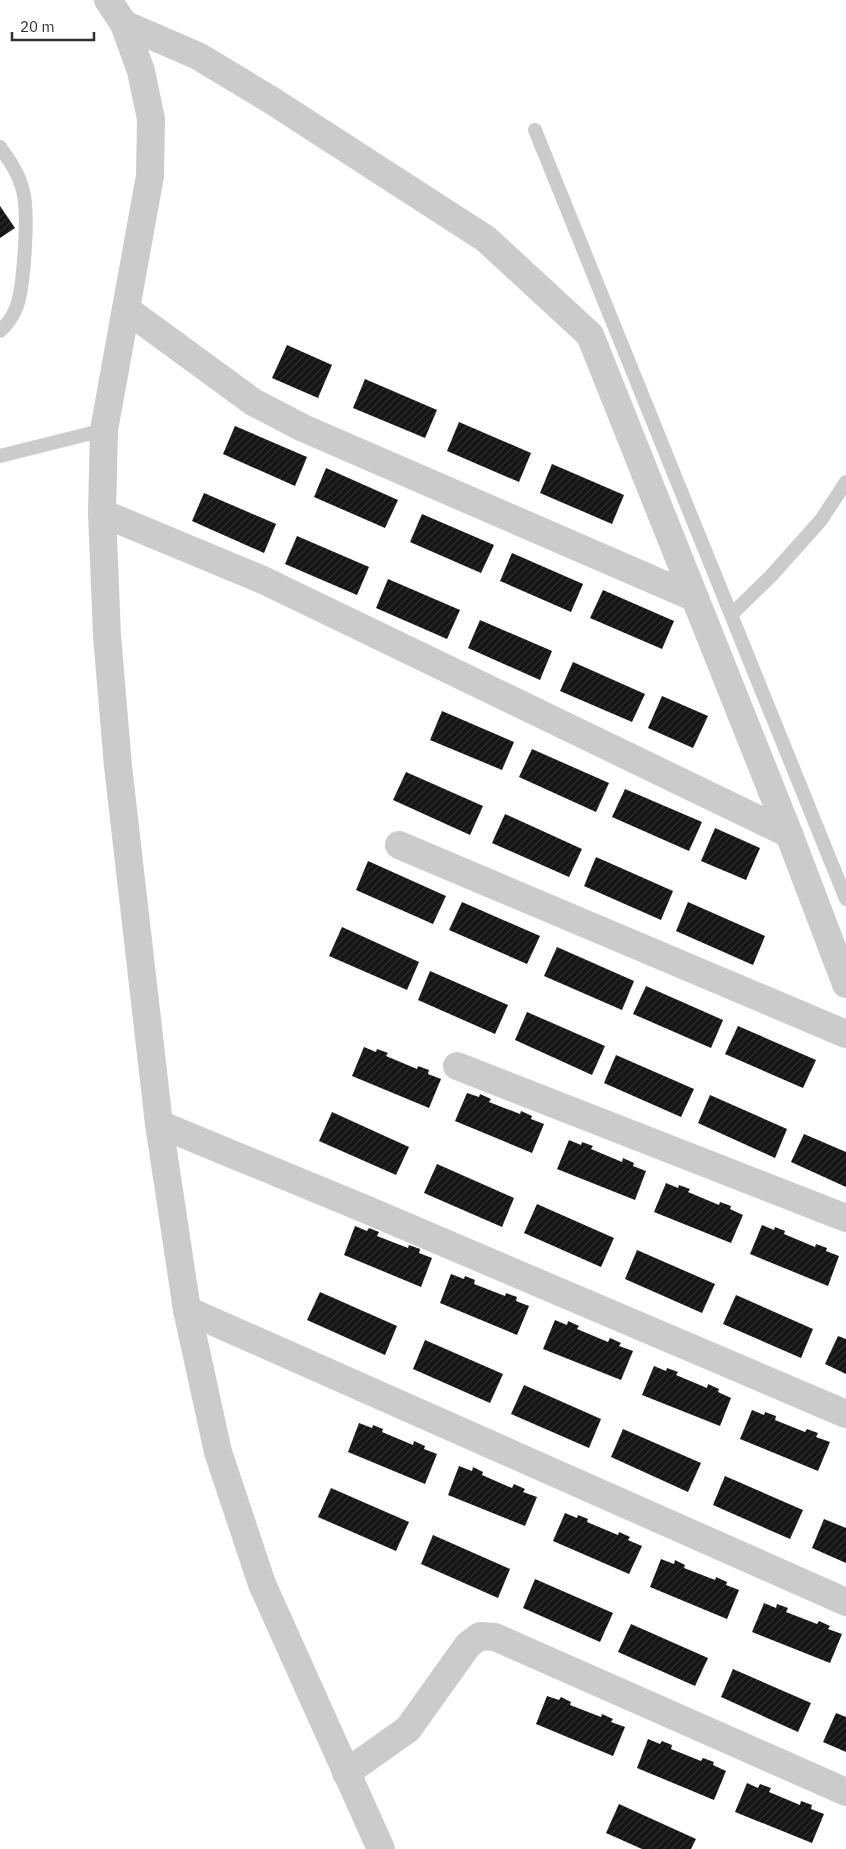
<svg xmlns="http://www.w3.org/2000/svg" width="846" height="1849" font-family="'IBM Plex Sans',sans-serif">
  <defs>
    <pattern id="building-hatch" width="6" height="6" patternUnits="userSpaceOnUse" patternTransform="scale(1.25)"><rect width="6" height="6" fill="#151515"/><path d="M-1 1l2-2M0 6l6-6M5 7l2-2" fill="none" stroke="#2f2f2f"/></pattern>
  </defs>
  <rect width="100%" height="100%" fill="#fff"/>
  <g fill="url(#building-hatch)">
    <path d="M 0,206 L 15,228 L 0,238 Z"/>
    <path d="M 287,345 L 332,365 L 318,398 L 272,378 Z"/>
    <path d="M 365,379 L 437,410 L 425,438 L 353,408 Z"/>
    <path d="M 459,422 L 531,453 L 519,482 L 447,451 Z"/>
    <path d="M 235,426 L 307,457 L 295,486 L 223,454 Z"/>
    <path d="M 552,464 L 624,495 L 612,524 L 540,493 Z"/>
    <path d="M 326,468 L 398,500 L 385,528 L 314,497 Z"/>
    <path d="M 204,493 L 276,524 L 264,553 L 192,521 Z"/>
    <path d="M 422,514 L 494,545 L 481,573 L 410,542 Z"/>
    <path d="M 297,536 L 369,567 L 357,595 L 285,564 Z"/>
    <path d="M 512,553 L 583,584 L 571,612 L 500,581 Z"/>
    <path d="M 388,579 L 460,610 L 447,639 L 376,608 Z"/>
    <path d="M 603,590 L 674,621 L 662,649 L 590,618 Z"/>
    <path d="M 480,620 L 552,651 L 540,680 L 468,648 Z"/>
    <path d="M 573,662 L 645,694 L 632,722 L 560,691 Z"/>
    <path d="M 662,696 L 708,716 L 693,748 L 648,728 Z"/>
    <path d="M 442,711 L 514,742 L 502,770 L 430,740 Z"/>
    <path d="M 532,749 L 609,783 L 596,812 L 519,777 Z"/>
    <path d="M 406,772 L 483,806 L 470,835 L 393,800 Z"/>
    <path d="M 625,789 L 702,822 L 689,851 L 612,817 Z"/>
    <path d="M 505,814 L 582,849 L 569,877 L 492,843 Z"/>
    <path d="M 715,828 L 760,848 L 746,880 L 701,861 Z"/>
    <path d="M 596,857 L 673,891 L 661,920 L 584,886 Z"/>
    <path d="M 368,861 L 446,896 L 433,924 L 356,890 Z"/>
    <path d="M 462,902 L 540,936 L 527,964 L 449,930 Z"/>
    <path d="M 688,902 L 765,936 L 753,965 L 676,931 Z"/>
    <path d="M 342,927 L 419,962 L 407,990 L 329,956 Z"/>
    <path d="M 557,947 L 634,981 L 622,1010 L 544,976 Z"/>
    <path d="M 430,971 L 508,1005 L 495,1034 L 418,1000 Z"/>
    <path d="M 646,986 L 723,1020 L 711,1048 L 633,1014 Z"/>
    <path d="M 527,1012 L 605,1046 L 592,1075 L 515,1040 Z"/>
    <path d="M 738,1026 L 816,1060 L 803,1088 L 725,1054 Z"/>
    <path d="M 364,1047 L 376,1052 L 377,1049 L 388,1053 L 386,1056 L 417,1069 L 418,1066 L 429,1070 L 428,1074 L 441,1079 L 429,1108 L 352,1076 Z"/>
    <path d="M 616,1055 L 694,1089 L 681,1117 L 604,1083 Z"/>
    <path d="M 467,1093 L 479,1097 L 480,1094 L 491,1099 L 489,1102 L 520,1114 L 521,1111 L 532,1116 L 531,1119 L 544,1124 L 532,1153 L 455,1121 Z"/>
    <path d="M 710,1095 L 787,1129 L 775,1158 L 698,1123 Z"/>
    <path d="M 332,1112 L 409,1147 L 396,1175 L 319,1141 Z"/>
    <path d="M 804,1134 L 846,1152 L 846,1187 L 791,1162 Z"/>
    <path d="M 569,1140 L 581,1145 L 582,1142 L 593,1146 L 591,1149 L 622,1162 L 623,1158 L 634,1163 L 633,1166 L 646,1171 L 635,1200 L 557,1169 Z"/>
    <path d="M 437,1164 L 514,1198 L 502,1227 L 424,1193 Z"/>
    <path d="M 666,1183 L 678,1188 L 679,1185 L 690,1189 L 688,1192 L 719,1205 L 720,1202 L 731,1206 L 730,1209 L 743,1215 L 731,1243 L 654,1212 Z"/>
    <path d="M 537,1204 L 614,1238 L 601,1267 L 524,1233 Z"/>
    <path d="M 762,1225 L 774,1230 L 775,1227 L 785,1231 L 784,1234 L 815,1247 L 816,1244 L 827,1248 L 826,1251 L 839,1256 L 828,1286 L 750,1254 Z"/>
    <path d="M 355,1226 L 367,1231 L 369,1228 L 379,1232 L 377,1236 L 408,1248 L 409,1245 L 420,1249 L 419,1253 L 432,1258 L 421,1287 L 344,1255 Z"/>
    <path d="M 637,1250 L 715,1284 L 702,1313 L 625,1279 Z"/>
    <path d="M 451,1274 L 464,1279 L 465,1276 L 475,1280 L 474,1284 L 505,1296 L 506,1293 L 517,1297 L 516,1301 L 529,1306 L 517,1335 L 440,1303 Z"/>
    <path d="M 320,1292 L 397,1326 L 385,1355 L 307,1320 Z"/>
    <path d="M 736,1295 L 813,1329 L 801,1358 L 723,1324 Z"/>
    <path d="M 555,1320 L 567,1325 L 568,1321 L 579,1326 L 577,1329 L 608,1342 L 610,1338 L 621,1343 L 619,1346 L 633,1351 L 621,1380 L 543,1349 Z"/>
    <path d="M 838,1336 L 846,1339 L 846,1374 L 825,1364 Z"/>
    <path d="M 425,1340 L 503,1374 L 490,1403 L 413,1369 Z"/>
    <path d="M 654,1366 L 666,1371 L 667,1368 L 678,1372 L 676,1375 L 707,1388 L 708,1384 L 719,1389 L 718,1392 L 731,1398 L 720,1426 L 642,1395 Z"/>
    <path d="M 524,1385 L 601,1419 L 589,1448 L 511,1414 Z"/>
    <path d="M 752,1410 L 764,1415 L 765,1412 L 776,1416 L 775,1420 L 805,1432 L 807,1429 L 818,1433 L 816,1437 L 830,1442 L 818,1471 L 740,1439 Z"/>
    <path d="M 359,1423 L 372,1428 L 373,1425 L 383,1429 L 382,1432 L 413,1445 L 414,1441 L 425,1446 L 424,1449 L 437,1454 L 425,1484 L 348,1452 Z"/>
    <path d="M 623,1429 L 701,1463 L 688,1492 L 611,1457 Z"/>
    <path d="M 459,1466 L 472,1471 L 473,1467 L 483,1472 L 482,1475 L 512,1488 L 514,1484 L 525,1489 L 523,1492 L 537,1497 L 525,1526 L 448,1495 Z"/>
    <path d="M 725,1476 L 803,1510 L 790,1539 L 713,1505 Z"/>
    <path d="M 331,1488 L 409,1522 L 396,1551 L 318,1517 Z"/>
    <path d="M 565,1513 L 577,1518 L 578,1515 L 588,1519 L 587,1522 L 618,1535 L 619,1532 L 630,1537 L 628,1540 L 642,1546 L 629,1574 L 553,1541 Z"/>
    <path d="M 824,1519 L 846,1528 L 846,1563 L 812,1548 Z"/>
    <path d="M 433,1535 L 510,1569 L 498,1598 L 421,1564 Z"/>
    <path d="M 661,1559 L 674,1564 L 675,1560 L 685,1565 L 684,1568 L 715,1580 L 716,1577 L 727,1582 L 726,1585 L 739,1590 L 727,1619 L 650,1587 Z"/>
    <path d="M 535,1579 L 613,1613 L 600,1642 L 523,1608 Z"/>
    <path d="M 764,1603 L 776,1608 L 777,1604 L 788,1608 L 786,1612 L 817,1624 L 819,1621 L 830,1626 L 828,1629 L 842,1634 L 830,1663 L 752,1632 Z"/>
    <path d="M 631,1624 L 708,1658 L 695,1686 L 618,1652 Z"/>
    <path d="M 733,1669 L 811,1703 L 798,1732 L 721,1697 Z"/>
    <path d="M 547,1696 L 559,1700 L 561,1697 L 571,1702 L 570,1705 L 601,1717 L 602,1714 L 613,1719 L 611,1722 L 625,1727 L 613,1756 L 536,1724 Z"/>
    <path d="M 836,1713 L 846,1717 L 846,1752 L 823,1742 Z"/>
    <path d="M 648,1739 L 660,1744 L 662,1741 L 672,1745 L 671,1749 L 701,1761 L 703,1758 L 714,1762 L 713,1765 L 726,1771 L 714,1800 L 637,1768 Z"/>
    <path d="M 747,1783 L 758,1788 L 760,1784 L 771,1788 L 769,1792 L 800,1805 L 801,1801 L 812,1805 L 811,1809 L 824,1814 L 812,1843 L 735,1812 Z"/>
    <path d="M 619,1804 L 696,1839 L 691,1849 L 642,1849 L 606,1833 Z"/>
  </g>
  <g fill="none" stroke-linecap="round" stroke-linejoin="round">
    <g stroke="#cbcbcb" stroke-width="14">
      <path d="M 535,130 L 846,899"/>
      <path d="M 0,147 C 10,161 19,174 23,191 C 29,213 24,284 17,306 C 13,316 8,324 0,331"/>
      <path d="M 0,456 L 104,430"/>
      <path d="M 732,614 L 771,576 L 821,520 L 846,482"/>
    </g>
    <g stroke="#cbcbcb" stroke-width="28">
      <path d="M 108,0 L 124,24 L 141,71 L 151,119 L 150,176 L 104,430 L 102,513 L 107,636 L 118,766 L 159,1124 L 187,1310 L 218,1452 L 262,1584 L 381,1849"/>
      <path d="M 124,24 L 198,56 L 271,100 L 486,239 L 590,335 L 789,834 L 846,984"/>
      <path d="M 126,309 L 253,402 L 303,428 L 695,598"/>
      <path d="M 102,513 L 263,580 L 789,834"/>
      <path d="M 399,845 L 846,1034"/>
      <path d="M 457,1066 L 846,1218"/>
      <path d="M 159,1124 L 365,1209 L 846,1414"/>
      <path d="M 187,1310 L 846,1602"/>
      <path d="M 346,1773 L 408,1729 L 468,1645 L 480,1636 L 495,1637 L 846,1792"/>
    </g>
  </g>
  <path d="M12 32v8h82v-8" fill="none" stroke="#2e2e2e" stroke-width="2.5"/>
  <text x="20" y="32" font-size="15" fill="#2e2e2e" stroke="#ffffff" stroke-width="4" paint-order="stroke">20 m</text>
</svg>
